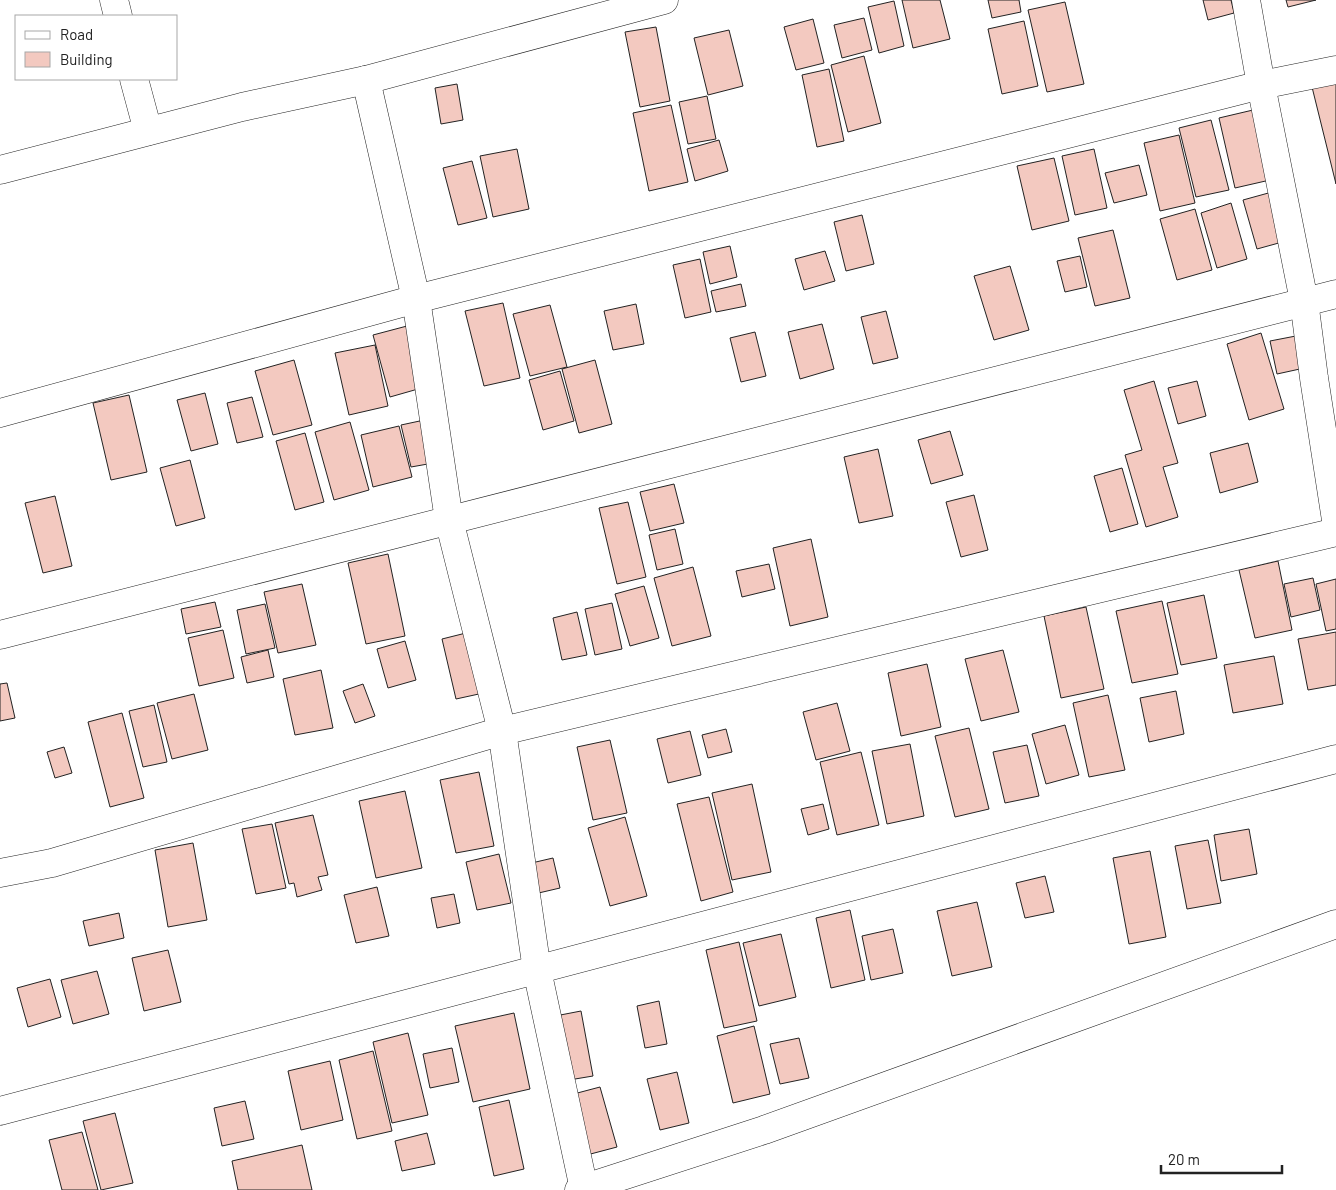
<svg xmlns="http://www.w3.org/2000/svg" width="1336" height="1190" font-family="Barlow,sans-serif">
  <rect width="100%" height="100%" fill="#fff"/>
  <g fill="#f3c9c0" stroke="#222">
    <path d="M 902,0 L 940,0 L 950,39 L 913,48 Z"/>
    <path d="M 988,0 L 1019,0 L 1021,12 L 992,18 Z"/>
    <path d="M 1203,0 L 1231,0 L 1234,13 L 1208,20 Z"/>
    <path d="M 1286,0 L 1316,0 L 1288,7 Z"/>
    <path d="M 894,1 L 904,46 L 879,53 L 868,7 Z"/>
    <path d="M 1065,2 L 1084,84 L 1047,92 L 1028,10 Z"/>
    <path d="M 864,18 L 872,50 L 842,58 L 834,25 Z"/>
    <path d="M 813,19 L 824,63 L 796,70 L 784,27 Z"/>
    <path d="M 1024,21 L 1038,86 L 1002,94 L 988,29 Z"/>
    <path d="M 656,27 L 670,101 L 640,107 L 625,32 Z"/>
    <path d="M 729,30 L 743,86 L 708,95 L 694,38 Z"/>
    <path d="M 864,56 L 881,123 L 848,132 L 831,65 Z"/>
    <path d="M 829,69 L 844,141 L 817,147 L 802,75 Z"/>
    <path d="M 1336,81 L 1336,184 L 1312,87 Z"/>
    <path d="M 457,84 L 463,120 L 441,124 L 435,88 Z"/>
    <path d="M 707,96 L 716,139 L 688,144 L 679,102 Z"/>
    <path d="M 671,105 L 688,182 L 649,191 L 633,113 Z"/>
    <path d="M 1253,110 L 1270,180 L 1235,188 L 1219,118 Z"/>
    <path d="M 1211,120 L 1229,190 L 1196,197 L 1179,128 Z"/>
    <path d="M 1179,135 L 1195,203 L 1160,211 L 1144,143 Z"/>
    <path d="M 719,140 L 728,171 L 695,181 L 687,149 Z"/>
    <path d="M 517,149 L 529,209 L 493,217 L 480,156 Z"/>
    <path d="M 1094,149 L 1107,208 L 1075,215 L 1062,156 Z"/>
    <path d="M 1054,158 L 1069,221 L 1032,230 L 1017,166 Z"/>
    <path d="M 472,161 L 487,218 L 458,225 L 443,168 Z"/>
    <path d="M 1139,165 L 1147,195 L 1114,203 L 1105,173 Z"/>
    <path d="M 1272,192 L 1286,241 L 1257,249 L 1243,200 Z"/>
    <path d="M 1231,203 L 1247,259 L 1217,268 L 1201,213 Z"/>
    <path d="M 1195,209 L 1212,270 L 1177,280 L 1160,219 Z"/>
    <path d="M 862,215 L 874,264 L 846,271 L 834,222 Z"/>
    <path d="M 1113,230 L 1130,298 L 1095,306 L 1078,238 Z"/>
    <path d="M 730,246 L 737,277 L 710,284 L 703,252 Z"/>
    <path d="M 825,251 L 835,281 L 804,290 L 795,259 Z"/>
    <path d="M 1080,256 L 1087,287 L 1065,292 L 1057,261 Z"/>
    <path d="M 700,259 L 711,312 L 685,318 L 673,265 Z"/>
    <path d="M 1010,266 L 1029,330 L 994,340 L 974,276 Z"/>
    <path d="M 741,284 L 746,306 L 716,312 L 711,291 Z"/>
    <path d="M 503,303 L 520,378 L 484,386 L 465,311 Z"/>
    <path d="M 636,304 L 644,344 L 613,350 L 604,311 Z"/>
    <path d="M 550,305 L 567,367 L 530,376 L 513,314 Z"/>
    <path d="M 886,311 L 898,358 L 873,364 L 861,317 Z"/>
    <path d="M 822,324 L 834,369 L 800,379 L 788,332 Z"/>
    <path d="M 407,326 L 425,387 L 390,397 L 373,335 Z"/>
    <path d="M 755,332 L 766,376 L 741,382 L 730,338 Z"/>
    <path d="M 1261,333 L 1284,409 L 1249,420 L 1227,344 Z"/>
    <path d="M 1301,335 L 1309,367 L 1277,374 L 1270,341 Z"/>
    <path d="M 375,345 L 388,406 L 349,415 L 335,353 Z"/>
    <path d="M 294,360 L 312,425 L 273,435 L 255,371 Z"/>
    <path d="M 595,360 L 612,424 L 579,433 L 562,369 Z"/>
    <path d="M 560,371 L 574,421 L 543,430 L 529,380 Z"/>
    <path d="M 1154,381 L 1178,463 L 1163,467 L 1178,517 L 1146,527 L 1125,455 L 1142,450 L 1124,390 Z"/>
    <path d="M 1197,381 L 1206,416 L 1178,424 L 1168,388 Z"/>
    <path d="M 205,393 L 218,444 L 191,451 L 177,400 Z"/>
    <path d="M 129,395 L 147,472 L 111,480 L 93,403 Z"/>
    <path d="M 252,397 L 263,437 L 237,443 L 227,403 Z"/>
    <path d="M 429,419 L 439,462 L 411,467 L 401,425 Z"/>
    <path d="M 350,422 L 369,490 L 334,500 L 315,432 Z"/>
    <path d="M 399,426 L 412,477 L 373,487 L 361,435 Z"/>
    <path d="M 950,431 L 963,475 L 931,484 L 918,440 Z"/>
    <path d="M 305,433 L 324,502 L 295,510 L 276,441 Z"/>
    <path d="M 1248,443 L 1258,482 L 1220,493 L 1210,453 Z"/>
    <path d="M 878,449 L 893,516 L 859,523 L 844,457 Z"/>
    <path d="M 190,460 L 205,518 L 176,526 L 160,468 Z"/>
    <path d="M 1122,468 L 1138,524 L 1110,532 L 1094,476 Z"/>
    <path d="M 674,484 L 684,523 L 650,531 L 640,492 Z"/>
    <path d="M 974,495 L 988,550 L 961,557 L 946,502 Z"/>
    <path d="M 55,496 L 72,566 L 43,573 L 25,503 Z"/>
    <path d="M 628,502 L 646,577 L 617,584 L 599,508 Z"/>
    <path d="M 675,529 L 683,564 L 657,570 L 649,535 Z"/>
    <path d="M 811,539 L 828,617 L 790,626 L 773,548 Z"/>
    <path d="M 388,554 L 405,636 L 366,644 L 348,563 Z"/>
    <path d="M 1278,561 L 1292,630 L 1255,638 L 1239,570 Z"/>
    <path d="M 769,564 L 775,589 L 742,597 L 736,571 Z"/>
    <path d="M 693,567 L 711,636 L 672,646 L 654,578 Z"/>
    <path d="M 1313,578 L 1320,610 L 1291,617 L 1284,584 Z"/>
    <path d="M 1336,579 L 1336,629 L 1326,631 L 1316,584 Z"/>
    <path d="M 302,584 L 316,645 L 278,653 L 264,592 Z"/>
    <path d="M 644,586 L 659,638 L 630,646 L 615,594 Z"/>
    <path d="M 1204,595 L 1217,658 L 1181,665 L 1167,603 Z"/>
    <path d="M 1162,601 L 1178,674 L 1132,683 L 1116,611 Z"/>
    <path d="M 215,602 L 221,627 L 186,634 L 181,609 Z"/>
    <path d="M 612,603 L 622,649 L 595,655 L 585,609 Z"/>
    <path d="M 265,604 L 275,648 L 246,654 L 237,610 Z"/>
    <path d="M 1086,607 L 1104,689 L 1061,698 L 1044,616 Z"/>
    <path d="M 577,612 L 587,655 L 562,660 L 553,618 Z"/>
    <path d="M 223,630 L 234,678 L 199,686 L 188,638 Z"/>
    <path d="M 474,631 L 488,692 L 456,699 L 442,639 Z"/>
    <path d="M 1336,632 L 1336,685 L 1308,690 L 1298,639 Z"/>
    <path d="M 405,641 L 416,680 L 388,688 L 377,649 Z"/>
    <path d="M 268,650 L 274,677 L 247,683 L 241,657 Z"/>
    <path d="M 1003,650 L 1019,712 L 981,721 L 965,659 Z"/>
    <path d="M 1274,656 L 1283,704 L 1233,713 L 1224,665 Z"/>
    <path d="M 927,664 L 941,727 L 901,736 L 888,673 Z"/>
    <path d="M 321,670 L 333,728 L 295,735 L 283,679 Z"/>
    <path d="M 7,683 L 15,718 L 0,721 L 0,684 Z"/>
    <path d="M 363,684 L 375,716 L 355,723 L 343,691 Z"/>
    <path d="M 1176,691 L 1184,734 L 1149,742 L 1140,698 Z"/>
    <path d="M 194,694 L 208,750 L 172,759 L 157,703 Z"/>
    <path d="M 1108,695 L 1125,770 L 1089,777 L 1073,703 Z"/>
    <path d="M 837,703 L 850,751 L 816,760 L 803,712 Z"/>
    <path d="M 154,705 L 167,762 L 143,767 L 129,711 Z"/>
    <path d="M 122,713 L 144,798 L 110,807 L 88,722 Z"/>
    <path d="M 1065,725 L 1079,775 L 1046,784 L 1032,734 Z"/>
    <path d="M 969,728 L 989,809 L 955,817 L 935,736 Z"/>
    <path d="M 726,729 L 732,752 L 708,758 L 702,735 Z"/>
    <path d="M 690,731 L 701,775 L 668,783 L 657,739 Z"/>
    <path d="M 610,740 L 627,813 L 593,820 L 577,747 Z"/>
    <path d="M 910,744 L 924,816 L 887,824 L 872,751 Z"/>
    <path d="M 1027,745 L 1039,796 L 1005,803 L 993,752 Z"/>
    <path d="M 64,747 L 72,773 L 55,778 L 47,752 Z"/>
    <path d="M 861,752 L 879,825 L 837,835 L 820,762 Z"/>
    <path d="M 479,772 L 494,846 L 456,853 L 440,780 Z"/>
    <path d="M 752,784 L 771,872 L 732,880 L 712,793 Z"/>
    <path d="M 405,791 L 422,868 L 376,878 L 359,801 Z"/>
    <path d="M 709,797 L 733,892 L 701,901 L 677,804 Z"/>
    <path d="M 823,804 L 829,829 L 808,835 L 801,809 Z"/>
    <path d="M 313,815 L 328,875 L 318,877 L 322,890 L 297,897 L 294,883 L 289,884 L 275,823 Z"/>
    <path d="M 625,817 L 647,896 L 610,906 L 588,828 Z"/>
    <path d="M 272,824 L 286,888 L 256,894 L 242,829 Z"/>
    <path d="M 1249,829 L 1257,874 L 1221,881 L 1214,835 Z"/>
    <path d="M 1208,840 L 1221,903 L 1187,909 L 1175,846 Z"/>
    <path d="M 193,843 L 207,920 L 168,927 L 155,850 Z"/>
    <path d="M 1150,851 L 1166,937 L 1129,944 L 1113,858 Z"/>
    <path d="M 499,854 L 511,903 L 477,910 L 466,862 Z"/>
    <path d="M 553,858 L 560,888 L 530,895 L 523,865 Z"/>
    <path d="M 1045,876 L 1054,912 L 1025,918 L 1016,883 Z"/>
    <path d="M 377,887 L 389,936 L 356,943 L 344,895 Z"/>
    <path d="M 454,894 L 460,923 L 437,928 L 431,898 Z"/>
    <path d="M 977,902 L 992,967 L 952,976 L 937,911 Z"/>
    <path d="M 850,910 L 865,980 L 831,988 L 816,918 Z"/>
    <path d="M 119,913 L 124,938 L 89,946 L 83,921 Z"/>
    <path d="M 893,929 L 903,973 L 871,980 L 862,936 Z"/>
    <path d="M 781,934 L 796,997 L 759,1006 L 743,943 Z"/>
    <path d="M 739,942 L 757,1021 L 724,1028 L 706,950 Z"/>
    <path d="M 168,950 L 181,1002 L 144,1011 L 132,958 Z"/>
    <path d="M 97,971 L 109,1014 L 73,1024 L 61,980 Z"/>
    <path d="M 50,979 L 61,1017 L 28,1027 L 17,988 Z"/>
    <path d="M 659,1001 L 667,1044 L 645,1048 L 637,1006 Z"/>
    <path d="M 581,1011 L 593,1076 L 563,1081 L 550,1017 Z"/>
    <path d="M 514,1013 L 530,1089 L 473,1102 L 455,1026 Z"/>
    <path d="M 754,1026 L 770,1094 L 733,1103 L 717,1036 Z"/>
    <path d="M 408,1033 L 428,1115 L 392,1123 L 373,1042 Z"/>
    <path d="M 799,1038 L 809,1078 L 780,1084 L 770,1044 Z"/>
    <path d="M 452,1048 L 459,1082 L 430,1088 L 423,1054 Z"/>
    <path d="M 373,1051 L 392,1131 L 357,1139 L 339,1060 Z"/>
    <path d="M 330,1061 L 343,1120 L 301,1130 L 288,1071 Z"/>
    <path d="M 677,1072 L 689,1123 L 660,1130 L 647,1079 Z"/>
    <path d="M 600,1087 L 617,1147 L 583,1156 L 566,1096 Z"/>
    <path d="M 509,1100 L 524,1169 L 494,1176 L 479,1107 Z"/>
    <path d="M 245,1101 L 254,1139 L 222,1146 L 214,1108 Z"/>
    <path d="M 115,1113 L 133,1183 L 101,1190 L 83,1121 Z"/>
    <path d="M 82,1132 L 98,1190 L 62,1190 L 49,1140 Z"/>
    <path d="M 427,1133 L 435,1164 L 402,1171 L 395,1141 Z"/>
    <path d="M 302,1145 L 312,1190 L 238,1190 L 232,1161 Z"/>
  </g>
  <g fill="none" stroke-linecap="round" stroke-linejoin="round">
    <defs>
      <g id="minor">
        <path d="M 114,0 L 118,16"/>
        <path d="M 1246,0 L 1261,85 L 1304,301 L 1314,378 L 1336,520"/>
        <path d="M 134,79 L 148,131"/>
        <path d="M 366,80 L 416,299 L 449,520 L 502,731 L 537,970 L 584,1189"/>
        <path d="M 0,170 L 242,107 L 366,80 L 664,0"/>
        <path d="M 0,413 L 416,299 L 1261,85 L 1336,70"/>
        <path d="M 0,635 L 1336,294"/>
        <path d="M 0,873 L 52,863 L 502,731 L 1336,532"/>
        <path d="M 0,1111 L 1336,759"/>
        <path d="M 579,1190 L 764,1130 L 1336,924"/>
      </g>
    </defs>
    <use href="#minor" stroke="#222" stroke-width="29"/>
    <use href="#minor" stroke="#fff" stroke-width="28"/>
  </g>
  <rect x="15" y="15" width="162" height="65" fill="#ffffff" stroke="#a7a7a7"/>
  <rect x="25" y="31" width="25" height="8" fill="#ffffff" stroke="#a7a7a7"/>
  <text x="60" y="40" font-size="15" fill="#222222">Road</text>
  <rect x="25" y="52" width="25" height="15" fill="#f3c9c0" stroke="#a7a7a7"/>
  <text x="60" y="65" font-size="15" fill="#222222">Building</text>
  <path d="M1161 1165v8h121v-8" fill="none" stroke="#222222" stroke-width="2.5"/>
  <text x="1168" y="1165" font-size="15" fill="#222222" stroke="#ffffff" stroke-width="4" paint-order="stroke">20 m</text>
</svg>
